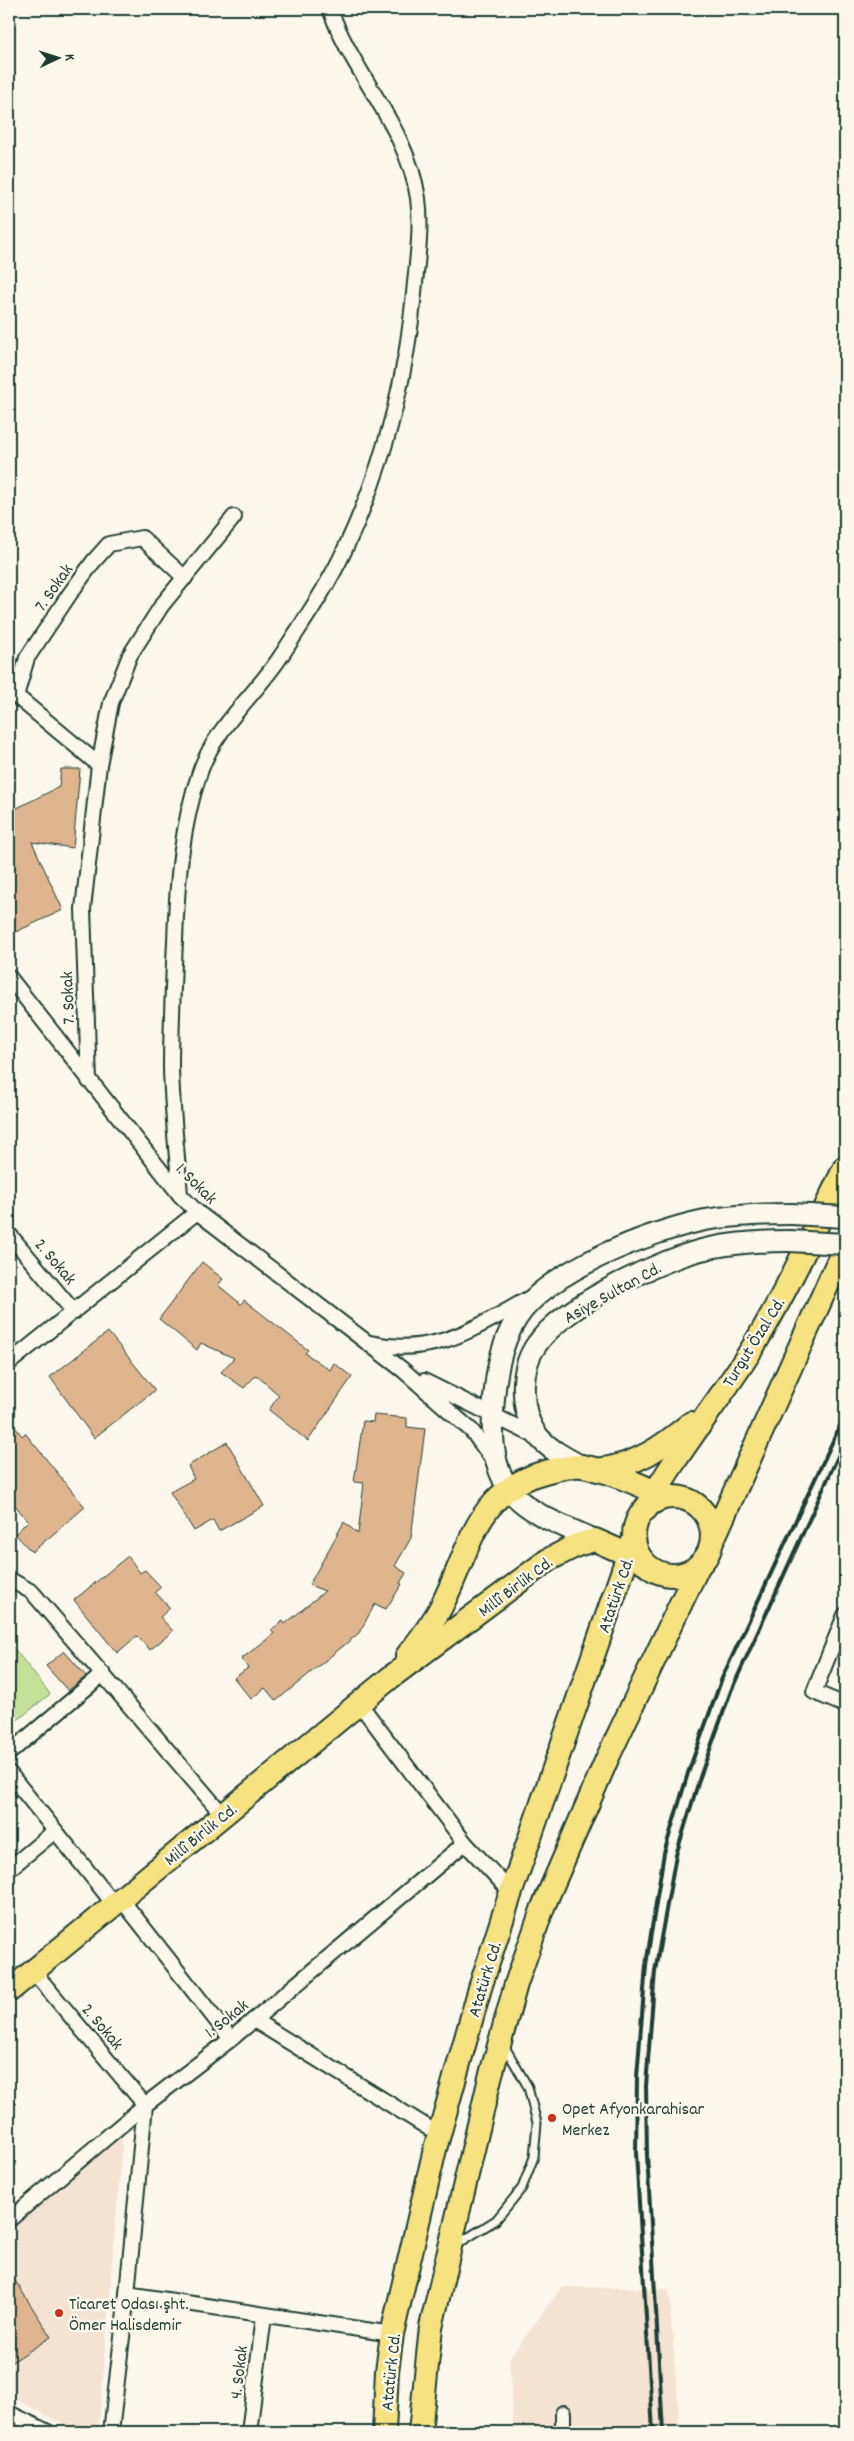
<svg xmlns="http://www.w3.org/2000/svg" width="854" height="2441" font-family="Dekko,sans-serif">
  <rect width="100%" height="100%" fill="#fbf7ec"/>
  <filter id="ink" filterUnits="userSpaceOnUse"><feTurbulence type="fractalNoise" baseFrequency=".02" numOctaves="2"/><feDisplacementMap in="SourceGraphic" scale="10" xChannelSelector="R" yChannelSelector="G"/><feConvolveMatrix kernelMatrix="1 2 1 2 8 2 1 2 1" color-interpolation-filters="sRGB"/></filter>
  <g filter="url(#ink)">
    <g fill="#f3e3d0">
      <path d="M 123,2134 L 98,2432 L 77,2432 L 9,2395 L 9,2231 Z"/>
      <path d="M 562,2287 L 669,2289 L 680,2432 L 514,2432 L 509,2359 Z"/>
    </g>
    <path fill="#c4e198" stroke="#728f66" d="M 9,1642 L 50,1694 L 9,1727 Z"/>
    <g fill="#dfb58f" stroke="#1f3d34">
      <path d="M 61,769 L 80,769 L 73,848 L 32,842 L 63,910 L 9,935 L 9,812 L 59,787 Z"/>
      <path d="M 202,1262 L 223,1279 L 218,1285 L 241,1304 L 244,1300 L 308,1350 L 305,1353 L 330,1370 L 334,1363 L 352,1377 L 308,1441 L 269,1410 L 279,1395 L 256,1375 L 244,1388 L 221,1372 L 234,1358 L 201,1343 L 197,1350 L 159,1319 Z"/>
      <path d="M 108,1332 L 155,1390 L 94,1438 L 50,1377 Z"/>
      <path d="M 374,1415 L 407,1418 L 407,1427 L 425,1429 L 411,1538 L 395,1566 L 406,1573 L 400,1583 L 402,1584 L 386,1609 L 375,1604 L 359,1633 L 276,1701 L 265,1688 L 251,1699 L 234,1678 L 248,1668 L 241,1659 L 274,1634 L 271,1630 L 283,1621 L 285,1624 L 325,1591 L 309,1585 L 344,1522 L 358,1534 L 364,1483 L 354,1482 L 363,1421 L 373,1422 Z"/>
      <path d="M 9,1419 L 22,1436 L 25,1433 L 85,1507 L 32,1552 L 15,1534 L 28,1521 L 9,1498 Z"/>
      <path d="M 227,1442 L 264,1506 L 219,1531 L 213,1520 L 194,1531 L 170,1492 L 194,1479 L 188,1466 Z"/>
      <path d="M 128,1556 L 140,1573 L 145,1570 L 161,1587 L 155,1592 L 170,1608 L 160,1617 L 173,1631 L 150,1650 L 137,1636 L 117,1653 L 74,1600 Z"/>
      <path d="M 64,1651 L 86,1676 L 68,1691 L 46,1666 Z"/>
      <path d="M 9,2271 L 51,2337 L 9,2364 Z"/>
    </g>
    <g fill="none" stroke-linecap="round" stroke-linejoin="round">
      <defs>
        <path id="lane" d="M 456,2245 L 496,2220 L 522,2188 L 534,2157 L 537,2123 L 528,2087 L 505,2047"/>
        <g id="street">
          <path d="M 9,690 L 99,765"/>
          <path d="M 16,696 L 27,658 L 69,595 L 93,562 L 109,544 L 142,538 L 185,578"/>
          <path d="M 9,977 L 180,1195 L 197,1212 L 403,1370 L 472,1431 L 493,1460"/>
          <path d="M 89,1081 L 83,909 L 99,765 L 111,703 L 130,655 L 162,605 L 234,517"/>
          <path d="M 180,1195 C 177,1153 172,1110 171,1068 C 171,1026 173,983 175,941 C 177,884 181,826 200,772 C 216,725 257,694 283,653 C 305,619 328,586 345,549 C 383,468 406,381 414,293 C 417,261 422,230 418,198 C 407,126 353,75 330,9"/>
          <path d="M 9,1234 L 74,1312"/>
          <path d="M 370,1343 C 434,1358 476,1327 530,1298"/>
          <path d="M 9,1363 L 197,1212"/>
          <path d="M 424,1381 L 537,1437"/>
          <path d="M 9,1579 L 32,1592 L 223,1815"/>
          <path d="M 845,1615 L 814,1692 L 845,1705"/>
          <path d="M 359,1703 L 465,1843 L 511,1892"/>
          <path d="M 9,1753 L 103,1674"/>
          <path d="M 9,1773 L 114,1904"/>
          <path d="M 9,1869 L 55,1831"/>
          <path d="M 121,1899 L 231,2039"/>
          <path d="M 33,1971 L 145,2105 L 127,2294"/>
          <path d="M 254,2020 L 440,2135"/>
          <path d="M 9,2220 L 145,2105 L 231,2039 L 465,1843"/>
          <path d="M 9,2413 L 48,2432"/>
          <path d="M 111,2432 L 127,2294 L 392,2334"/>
          <path d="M 249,2432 L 264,2316"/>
          <path d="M 563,2432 L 563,2413"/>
        </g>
        <g id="secondary">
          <path d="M 581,1466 C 547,1448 526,1436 524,1394 C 523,1376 526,1359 537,1344 C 563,1305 664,1257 710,1248 C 736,1243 763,1241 789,1241"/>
          <path d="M 595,1540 C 524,1509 489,1499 493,1412 C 495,1380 499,1346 517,1318 C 548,1270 651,1231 705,1220 C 734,1215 763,1214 792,1214"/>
        </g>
        <g id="primary">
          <path d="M 597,1470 C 636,1466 662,1447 691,1423"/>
          <circle cx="673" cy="1536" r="39"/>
          <path d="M 646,1509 C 677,1451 719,1402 753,1347 C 788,1289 816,1227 845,1167"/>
          <path d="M 712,1542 L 845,1246"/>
          <path d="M 407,1656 C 420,1639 434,1622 443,1603 C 471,1547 476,1491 545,1472 C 556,1469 571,1465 582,1466 C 611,1471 641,1486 668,1497"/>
          <path d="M 9,1991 L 391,1677 L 548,1560 L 577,1545 L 595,1540 L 643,1561"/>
          <path d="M 384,2432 L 387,2371 L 392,2334 L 435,2149 L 480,1988 L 511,1892 L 634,1538"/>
          <path d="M 420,2432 L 431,2327 L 490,2078 L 516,1984 L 543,1907 L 607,1759 L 699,1565"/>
        </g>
      </defs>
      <use href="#lane" stroke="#1f3d34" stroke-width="11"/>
      <use href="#street" stroke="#1f3d34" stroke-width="18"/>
      <use href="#secondary" stroke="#1f3d34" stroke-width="24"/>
      <use href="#primary" stroke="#1f3d34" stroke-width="26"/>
      <use href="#lane" stroke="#fbf7ec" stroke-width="7"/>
      <use href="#street" stroke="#fbf7ec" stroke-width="14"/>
      <use href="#secondary" stroke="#fbf7ec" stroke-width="20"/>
      <use href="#primary" stroke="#f7e281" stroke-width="22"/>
      <g stroke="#1f3d34" stroke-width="4">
        <path d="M 653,2432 L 636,2153 L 637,2077 L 646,1965 L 664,1853 L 688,1773 L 722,1678 L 845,1415"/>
        <path d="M 663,2432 L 647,2155 L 646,2086 L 655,1971 L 676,1855 L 700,1777 L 731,1691 L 845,1441"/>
      </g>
      <defs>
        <g id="secondary-bridge">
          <path d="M 792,1214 L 845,1217"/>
          <path d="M 789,1241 L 845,1244"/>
        </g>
      </defs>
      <use href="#secondary-bridge" stroke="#1f3d34" stroke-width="24" stroke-linecap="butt"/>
      <use href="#secondary-bridge" stroke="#fbf7ec" stroke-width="20"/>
    </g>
  </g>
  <g fill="#c8321e" stroke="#fbf7ec" stroke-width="2">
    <circle cx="552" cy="2118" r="5"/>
    <circle cx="59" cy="2313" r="5"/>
  </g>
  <g text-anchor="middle" stroke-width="5" stroke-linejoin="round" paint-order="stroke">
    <g font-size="18" fill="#1f3d34" stroke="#fbf7ec">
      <text transform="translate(53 587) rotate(-55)" y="6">7. Sokak</text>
      <text transform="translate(67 998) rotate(-92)" y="6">7. Sokak</text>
      <text transform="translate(197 1183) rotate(45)" y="6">1. Sokak</text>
      <text transform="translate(56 1261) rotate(50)" y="6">2. Sokak</text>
      <text transform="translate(612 1292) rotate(-29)" y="6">Asiye Sultan Cd.</text>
      <text transform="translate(753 1342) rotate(-58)" y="6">Turgut Özal Cd.</text>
      <text transform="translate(515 1586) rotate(-37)" y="6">Millî Birlik Cd.</text>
      <text transform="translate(615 1595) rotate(-71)" y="6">Atatürk Cd.</text>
      <text transform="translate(200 1834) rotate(-39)" y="6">Millî Birlik Cd.</text>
      <text transform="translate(484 1979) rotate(-73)" y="6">Atatürk Cd.</text>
      <text transform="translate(226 2018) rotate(-39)" y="6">1. Sokak</text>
      <text transform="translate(103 2026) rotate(50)" y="6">2. Sokak</text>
      <text transform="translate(238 2372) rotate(-83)" y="6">4. Sokak</text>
      <text transform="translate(390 2372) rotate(-84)" y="6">Atatürk Cd.</text>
    </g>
    <g font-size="18" fill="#1f3d34" stroke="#fbf7ec" text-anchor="start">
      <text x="562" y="2114">Opet Afyonkarahisar<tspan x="562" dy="21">Merkez</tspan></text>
      <text x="69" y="2309">Ticaret Odası şht.<tspan x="69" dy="21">Ömer Halisdemir</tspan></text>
    </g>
  </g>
  <rect width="854" height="2441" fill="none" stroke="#fbf7ec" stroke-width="30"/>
  <rect x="15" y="15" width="824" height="2411" fill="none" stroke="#1f3d34" stroke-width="2" filter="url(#ink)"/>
  <g transform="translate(58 58) rotate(86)" stroke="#fbf7ec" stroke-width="4" paint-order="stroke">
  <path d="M0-4L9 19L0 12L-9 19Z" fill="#1f3d34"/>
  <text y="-8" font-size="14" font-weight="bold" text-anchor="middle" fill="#1f3d34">K</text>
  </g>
</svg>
